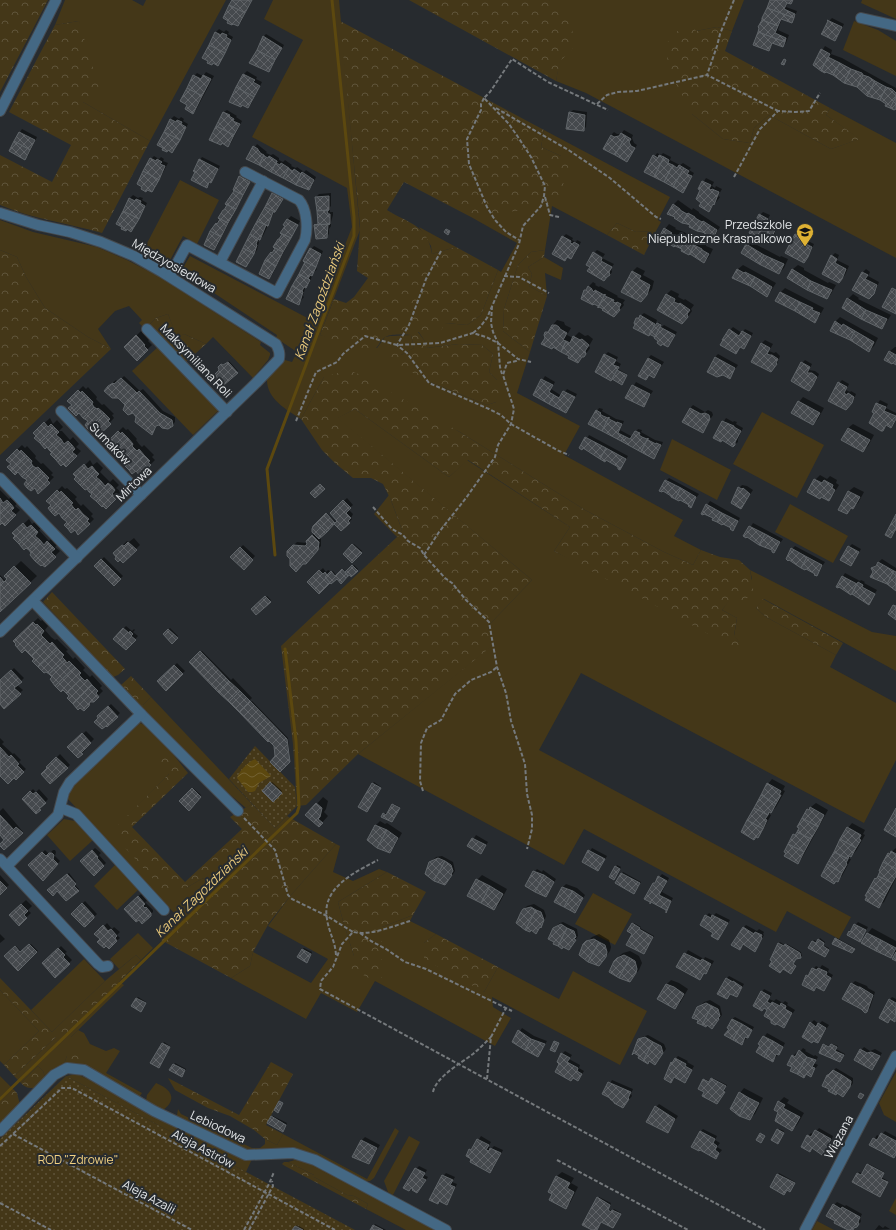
<svg xmlns="http://www.w3.org/2000/svg" width="896" height="1230" font-family="Manrope,sans-serif">
  <defs>
    <pattern id="forest-crowns" width="20" height="18" patternUnits="userSpaceOnUse"><rect width="20" height="18" fill="#443718"/><path d="M2 6a3 3 0 1 1 6 0M12 15a3 3 0 1 1 6 0" fill="none" stroke="#5f543a"/></pattern>
    <pattern id="park-dots" width="8" height="8" patternUnits="userSpaceOnUse"><rect width="8" height="8" fill="#443718"/><path d="M2 2h.1M6 6h.1" fill="none" stroke="#5f543a" stroke-width="1.8" stroke-linecap="round"/></pattern>
    <pattern id="water-waves" width="16" height="10" patternUnits="userSpaceOnUse"><rect width="16" height="10" fill="#5c480f"/><path d="M0 5q4-4 8 0t8 0" fill="none" stroke="#736232"/></pattern>
    <pattern id="building-cross-hatch" width="8" height="8" patternUnits="userSpaceOnUse"><rect width="8" height="8" fill="#45494d"/><path d="M0 0l8 8M0 8l8-8" fill="none" stroke="#606367"/></pattern>
  </defs>
  <rect width="100%" height="100%" fill="#272b2f"/>
  <g fill="#443718">
    <path d="M 65,0 L 132,0 L 143,6 L 146,0 L 226,0 L 150,141 L 83,102 L 79,21 L 55,25 Z"/>
    <path d="M 273,0 L 339,0 L 360,230 L 320,335 L 377,348 L 385,337 L 390,336 L 411,335 L 414,348 L 401,355 L 430,382 L 487,405 L 496,402 L 497,380 L 489,372 L 493,354 L 482,345 L 459,344 L 426,348 L 424,340 L 418,331 L 446,323 L 467,325 L 481,315 L 498,270 L 501,272 L 517,243 L 471,217 L 482,200 L 561,156 L 541,147 L 544,130 L 670,197 L 658,220 L 661,222 L 656,231 L 636,232 L 617,223 L 607,235 L 552,206 L 545,250 L 531,252 L 518,265 L 504,309 L 503,331 L 530,352 L 517,393 L 580,426 L 564,455 L 683,520 L 674,536 L 701,550 L 693,565 L 664,552 L 585,510 L 458,431 L 324,377 L 301,419 C 286,410 266,398 267,379 L 285,360 L 292,362 L 297,352 L 276,338 L 277,335 L 181,271 L 190,256 L 315,322 L 352,227 L 347,188 L 252,137 L 303,40 L 264,19 Z"/>
    <path d="M 549,0 L 744,0 L 732,31 L 717,27 L 696,31 L 692,114 L 723,139 L 750,143 L 754,128 L 769,115 L 831,149 L 859,139 L 826,115 L 830,108 L 896,143 L 896,258 L 586,93 L 556,81 L 560,57 Z"/>
    <path d="M 862,0 L 896,0 L 896,19 L 861,3 Z"/>
    <path d="M 854,21 L 878,30 L 896,41 L 896,76 L 843,50 Z"/>
    <path d="M 180,180 L 219,200 L 197,244 L 183,236 L 168,264 L 144,249 Z"/>
    <path d="M 0,220 L 33,232 L 97,247 L 127,260 L 160,277 L 261,342 L 260,345 L 270,353 L 270,355 L 268,360 L 253,378 L 213,337 L 206,344 L 184,334 L 177,338 L 168,314 L 156,318 L 148,326 L 144,328 L 139,323 L 142,320 L 129,306 L 115,311 L 98,329 L 111,349 L 88,337 L 45,308 L 26,277 L 17,257 L 0,250 Z"/>
    <path d="M 419,227 L 456,247 L 432,254 L 431,246 Z"/>
    <path d="M 544,257 L 563,268 L 561,280 L 545,273 L 547,296 L 529,286 L 532,274 L 528,267 Z"/>
    <path d="M 159,346 L 219,410 L 193,435 L 132,371 Z"/>
    <path d="M 355,409 L 449,477 L 467,460 L 570,527 L 554,551 L 739,642 L 734,636 L 737,618 L 722,610 L 729,600 L 736,601 L 752,579 L 750,570 L 872,632 L 896,636 L 896,671 L 764,599 L 756,608 L 766,617 L 836,655 L 830,667 L 896,703 L 896,760 L 864,823 L 581,673 L 539,750 L 851,917 L 839,939 L 787,911 L 776,932 L 584,829 L 564,865 L 358,754 L 491,646 L 488,626 L 532,580 L 337,418 Z"/>
    <path d="M 762,412 L 824,445 L 797,498 L 733,464 Z"/>
    <path d="M 672,439 L 731,470 L 717,500 L 660,470 Z"/>
    <path d="M 389,495 L 402,530 L 397,537 L 374,514 Z"/>
    <path d="M 790,504 L 848,536 L 833,563 L 775,532 Z"/>
    <path d="M 151,697 L 252,804 L 246,808 L 209,777 L 141,707 Z"/>
    <path d="M 140,723 L 149,727 L 168,748 L 169,774 L 112,832 L 186,888 L 203,878 L 217,886 L 165,936 L 163,935 L 170,928 L 165,924 L 175,914 L 68,799 L 69,789 Z"/>
    <path d="M 64,819 L 75,821 L 93,840 L 70,861 L 47,835 Z"/>
    <path d="M 336,844 L 340,846 L 333,872 L 353,881 L 379,869 L 387,872 L 338,902 L 343,921 L 354,956 L 382,927 L 413,915 L 410,921 L 436,934 L 424,943 L 484,992 L 498,967 L 559,999 L 573,971 L 647,1011 L 620,1065 L 492,997 L 493,1007 L 511,1018 L 495,1046 L 375,981 L 357,1012 L 321,993 L 306,1019 L 231,978 L 250,966 L 253,952 L 311,983 L 328,959 L 268,926 L 291,895 Z"/>
    <path d="M 116,864 L 139,889 L 117,910 L 94,886 Z"/>
    <path d="M 593,893 L 632,914 L 615,945 L 575,924 Z"/>
    <path d="M 138,933 L 153,948 L 141,960 L 136,955 L 119,969 L 110,959 Z"/>
    <path d="M 84,959 L 105,981 L 52,1032 L 31,1010 Z"/>
    <path d="M 0,990 L 39,1031 L 4,1065 L 0,1061 Z"/>
    <path d="M 78,1030 L 84,1033 L 90,1044 L 106,1051 L 114,1048 L 120,1051 L 106,1073 L 142,1093 L 140,1096 L 135,1096 L 89,1069 L 84,1062 L 67,1056 L 64,1064 L 53,1069 L 45,1077 L 43,1071 L 38,1066 L 21,1083 L 14,1076 L 56,1037 L 71,1037 Z"/>
    <path d="M 896,1072 L 896,1122 L 884,1115 L 879,1103 Z"/>
    <path d="M 77,1074 L 96,1083 L 153,1115 L 252,1159 L 246,1172 L 66,1076 Z"/>
    <path d="M 0,1076 L 11,1087 L 0,1097 Z"/>
    <path d="M 156,1083 C 171,1089 178,1099 163,1110 L 146,1101 L 147,1095 Z"/>
    <path d="M 178,1109 L 181,1114 L 252,1148 L 260,1148 L 265,1144 L 265,1139 L 277,1145 L 283,1134 L 367,1179 L 395,1128 L 399,1131 L 374,1178 L 370,1181 L 364,1181 L 309,1153 L 258,1152 L 245,1149 L 180,1120 L 177,1115 Z"/>
    <path d="M 409,1136 L 420,1142 L 393,1195 L 388,1192 L 384,1181 Z"/>
    <path d="M 295,1160 L 313,1164 L 436,1230 L 406,1230 L 366,1209 L 368,1204 L 354,1196 L 347,1195 L 314,1177 L 314,1175 L 288,1162 Z"/>
    <path d="M 896,1198 L 896,1215 L 889,1211 Z"/>
    <path d="M 817,1221 L 834,1230 L 812,1230 Z"/>
  </g>
  <g fill="url(#forest-crowns)">
    <path d="M 0,0 L 48,0 L 0,92 Z"/>
    <path d="M 409,0 L 549,0 L 569,20 L 576,43 L 570,52 L 560,61 L 556,81 Z"/>
    <path d="M 79,21 L 99,88 L 83,102 L 150,141 L 102,233 C 68,223 33,219 0,205 L 0,155 L 52,182 L 71,145 L 9,112 L 55,25 Z"/>
    <path d="M 340,21 L 544,130 L 541,147 L 561,156 L 569,165 L 560,195 L 552,206 L 471,217 L 404,182 L 387,210 C 409,224 427,224 432,254 L 456,247 L 498,270 L 481,315 L 467,325 L 446,323 L 441,330 L 427,332 L 418,332 L 424,340 L 427,348 L 459,344 L 482,345 L 493,354 L 489,372 L 497,380 L 503,390 L 496,402 L 487,405 L 430,382 L 388,360 L 393,353 L 401,355 L 414,348 L 411,335 C 404,335 390,333 384,338 C 378,343 380,347 370,352 L 320,335 L 334,299 L 346,303 L 354,297 L 368,278 L 357,271 L 360,226 Z"/>
    <path d="M 691,24 L 696,31 L 717,27 L 732,31 L 725,51 L 830,108 L 826,115 L 860,139 L 831,149 L 769,115 L 754,128 L 750,143 L 723,139 L 692,114 L 676,84 L 668,63 L 665,46 L 674,33 Z"/>
    <path d="M 617,223 L 636,232 L 656,231 L 644,255 L 607,235 Z"/>
    <path d="M 0,250 L 17,257 L 26,277 L 45,308 L 88,337 L 111,349 L 0,455 Z"/>
    <path d="M 545,250 L 544,257 L 528,267 L 532,274 L 529,286 L 547,296 L 530,352 L 503,331 L 504,309 L 518,265 L 531,252 Z"/>
    <path d="M 168,314 L 177,337 L 184,334 L 206,344 L 185,363 L 149,325 L 156,318 Z"/>
    <path d="M 348,370 L 361,375 L 458,431 L 585,510 L 664,552 L 693,565 L 701,550 L 720,557 L 739,560 L 750,570 L 754,594 C 746,600 739,602 729,601 L 722,610 L 737,618 L 734,635 L 739,642 L 740,651 L 554,551 L 570,527 L 468,460 L 449,477 L 355,409 L 338,418 L 532,580 L 488,626 L 492,646 L 358,754 L 306,805 L 297,806 L 293,744 L 281,646 L 397,537 L 402,530 L 391,500 L 383,484 L 371,478 L 353,478 L 335,463 L 322,450 L 301,419 L 324,377 Z"/>
    <path d="M 52,592 L 125,669 L 118,675 L 113,677 L 43,602 Z"/>
    <path d="M 763,599 L 843,643 L 836,655 L 766,617 L 756,608 Z"/>
    <path d="M 131,676 L 151,697 L 141,707 L 121,685 Z"/>
    <path d="M 168,748 L 188,773 L 132,827 L 185,882 L 242,829 L 230,817 L 252,804 L 275,828 L 287,816 L 336,844 L 291,895 L 269,923 L 253,952 L 250,966 L 231,978 L 161,940 L 217,886 L 203,878 L 186,888 L 164,891 L 111,832 L 169,774 L 155,758 Z"/>
    <path d="M 387,872 L 426,892 L 413,915 L 382,927 L 382,979 L 374,981 L 347,966 L 354,956 L 343,921 L 338,902 Z"/>
    <path d="M 436,934 L 498,967 L 484,992 L 424,959 L 424,943 Z"/>
    <path d="M 136,955 L 141,960 L 119,982 L 124,985 L 71,1037 L 56,1037 L 14,1076 L 4,1065 L 39,1031 L 0,990 L 0,978 L 52,1032 L 105,981 Z"/>
    <path d="M 73,1052 L 81,1058 L 84,1062 L 88,1061 L 90,1065 L 89,1069 L 79,1064 L 64,1064 L 67,1056 Z"/>
    <path d="M 271,1062 L 293,1074 L 266,1125 L 283,1134 L 277,1145 L 265,1139 L 254,1130 L 230,1116 L 208,1108 L 175,1090 L 168,1078 L 239,1115 Z"/>
    <path d="M 38,1066 L 43,1071 L 45,1077 L 35,1088 C 28,1088 26,1088 21,1083 Z"/>
    <path d="M 11,1087 L 17,1093 L 20,1105 L 0,1125 L 0,1097 Z"/>
    <path d="M 284,1162 L 288,1162 L 314,1175 L 314,1177 L 347,1195 L 354,1196 L 368,1204 L 366,1209 L 285,1166 L 282,1164 Z"/>
  </g>
  <g fill="url(#park-dots)">
    <path d="M 255,746 L 295,787 L 297,806 L 275,828 L 229,779 Z"/>
    <path d="M 66,1076 L 355,1230 L 0,1230 L 0,1139 Z"/>
  </g>
  <path fill="url(#water-waves)" d="M 255,759 L 271,776 L 259,783 L 255,791 L 252,792 L 248,792 L 237,778 C 239,771 248,762 255,759 Z"/>
  <g fill="#0007">
    <path d="M 233,0 L 252,0 L 241,22 L 238,25 Z"/>
    <path d="M 771,0 L 794,0 L 791,3 L 788,2 L 786,7 L 797,11 L 794,19 L 791,22 L 782,18 L 778,30 L 789,35 L 786,43 L 783,46 L 773,42 L 769,49 Z"/>
    <path d="M 832,18 L 844,24 L 838,36 L 835,39 L 823,34 L 829,21 Z"/>
    <path d="M 219,29 L 224,32 L 226,30 L 229,32 L 228,34 L 233,37 L 220,62 L 217,65 L 203,57 L 216,32 Z"/>
    <path d="M 266,34 L 284,45 L 272,67 L 269,70 L 255,55 L 263,37 Z"/>
    <path d="M 825,46 L 832,50 L 831,54 L 842,58 L 896,88 L 896,108 L 849,83 L 848,84 L 841,80 L 841,79 L 814,64 Z"/>
    <path d="M 247,71 L 257,77 L 256,79 L 262,82 L 251,104 L 248,107 L 230,101 L 244,74 Z"/>
    <path d="M 206,72 L 214,76 L 196,110 L 193,113 L 194,76 L 197,73 L 203,76 Z"/>
    <path d="M 227,110 L 237,116 L 236,117 L 242,121 L 231,143 L 228,146 L 222,142 L 224,112 Z"/>
    <path d="M 573,110 L 587,112 L 586,127 L 583,130 L 570,113 Z"/>
    <path d="M 174,116 L 179,119 L 181,117 L 184,119 L 183,121 L 188,124 L 175,149 L 172,152 L 158,144 L 171,119 Z"/>
    <path d="M 22,129 L 37,137 L 28,156 L 25,158 L 20,132 Z"/>
    <path d="M 624,130 L 633,135 L 632,138 L 634,143 L 637,145 L 627,160 L 611,135 L 614,132 L 617,134 L 621,134 Z"/>
    <path d="M 257,144 L 267,152 L 266,153 L 271,155 L 273,154 L 279,158 L 279,160 L 283,162 L 285,160 L 292,165 L 291,166 L 296,168 L 297,167 L 304,172 L 306,170 L 316,177 L 312,186 L 309,189 L 248,158 Z"/>
    <path d="M 657,153 L 661,155 L 663,153 L 671,157 L 670,160 L 680,165 L 683,163 L 691,168 L 689,170 L 694,173 L 683,191 L 645,171 Z"/>
    <path d="M 154,156 L 159,159 L 161,157 L 164,159 L 163,161 L 168,163 L 155,188 L 152,191 L 151,159 Z"/>
    <path d="M 202,157 L 220,166 L 213,179 L 206,187 L 200,160 Z"/>
    <path d="M 243,174 L 252,179 L 217,246 L 214,249 L 216,224 L 228,205 L 234,194 L 237,182 Z"/>
    <path d="M 706,178 L 714,182 L 712,186 L 715,188 L 716,186 L 722,189 L 718,196 L 720,197 L 717,201 L 709,210 L 702,202 L 702,190 L 699,189 Z"/>
    <path d="M 276,191 L 285,196 L 274,212 L 263,236 L 258,241 L 259,242 L 257,250 L 246,266 L 273,194 Z"/>
    <path d="M 331,193 L 331,206 L 330,207 L 330,212 L 333,212 L 333,215 L 331,222 L 331,226 L 329,229 L 329,234 L 326,237 L 315,225 L 319,222 L 316,197 L 319,194 Z"/>
    <path d="M 133,195 L 138,198 L 140,197 L 143,198 L 142,200 L 147,203 L 134,228 L 131,231 L 117,223 L 130,198 Z"/>
    <path d="M 678,200 L 692,210 L 693,208 L 699,212 L 699,213 L 720,227 L 715,235 L 713,238 L 691,225 L 673,205 Z"/>
    <path d="M 763,212 L 770,215 L 768,219 L 778,224 L 774,235 L 768,242 L 760,215 Z"/>
    <path d="M 291,216 L 300,221 L 272,275 L 269,278 L 271,253 L 282,236 L 288,219 Z"/>
    <path d="M 669,224 L 676,228 L 675,229 L 684,232 L 691,236 L 690,238 L 699,240 L 706,244 L 706,246 L 713,249 L 709,257 L 704,262 L 665,229 Z"/>
    <path d="M 799,231 L 806,235 L 804,239 L 814,244 L 807,259 L 786,252 Z"/>
    <path d="M 566,234 L 573,238 L 572,240 L 576,242 L 577,240 L 581,242 L 574,255 L 571,258 L 568,256 L 564,260 L 563,237 Z"/>
    <path d="M 751,240 L 758,243 L 757,245 L 780,257 L 781,256 L 788,259 L 784,268 L 779,273 L 742,253 L 747,244 Z"/>
    <path d="M 314,246 L 323,251 L 316,268 L 317,269 L 311,276 L 312,276 L 309,284 L 305,288 L 303,296 L 304,297 L 298,304 L 311,249 Z"/>
    <path d="M 597,250 L 605,254 L 603,257 L 595,252 Z"/>
    <path d="M 835,253 L 839,255 L 837,260 L 849,266 L 845,275 L 838,282 L 832,256 Z"/>
    <path d="M 594,254 L 614,264 L 611,268 L 612,272 L 610,275 L 591,266 Z"/>
    <path d="M 743,265 L 776,283 L 771,291 L 766,296 L 751,285 L 733,278 L 738,269 Z"/>
    <path d="M 798,265 L 804,268 L 804,270 L 828,283 L 829,282 L 836,285 L 831,294 L 827,298 L 789,278 L 793,269 Z"/>
    <path d="M 637,267 L 645,271 L 643,275 L 654,281 L 652,289 L 646,296 L 622,291 L 633,271 Z"/>
    <path d="M 866,269 L 870,272 L 868,276 L 879,282 L 876,290 L 872,295 L 853,290 L 863,272 Z"/>
    <path d="M 593,282 L 596,284 L 595,285 L 599,287 L 600,286 L 618,296 L 617,297 L 625,300 L 623,303 L 624,305 L 619,311 L 604,308 L 584,291 Z"/>
    <path d="M 785,288 L 824,308 L 819,317 L 814,321 L 781,292 Z"/>
    <path d="M 671,290 L 679,294 L 678,297 L 684,300 L 685,299 L 694,305 L 691,309 L 692,311 L 687,318 L 667,294 Z"/>
    <path d="M 853,294 L 859,298 L 858,299 L 891,315 L 886,323 L 881,328 L 848,299 Z"/>
    <path d="M 644,313 L 657,320 L 655,326 L 659,322 L 661,324 L 659,329 L 664,325 L 677,332 L 668,346 L 660,340 L 637,319 Z"/>
    <path d="M 840,317 L 878,338 L 874,346 L 869,351 L 835,322 Z"/>
    <path d="M 557,320 L 564,322 L 565,325 L 571,328 L 567,335 L 573,338 L 579,332 L 585,336 L 588,335 L 593,339 L 589,346 L 590,348 L 588,351 L 578,362 L 546,338 L 546,333 Z"/>
    <path d="M 733,327 L 742,333 L 745,329 L 753,333 L 747,344 L 744,347 L 741,346 L 736,352 L 723,339 L 726,334 Z"/>
    <path d="M 141,331 L 149,340 L 148,341 L 152,345 L 137,359 L 125,347 Z"/>
    <path d="M 765,340 L 773,344 L 769,351 L 774,353 L 776,352 L 780,356 L 777,364 L 774,367 L 752,361 L 762,343 Z"/>
    <path d="M 895,347 L 896,347 L 896,364 L 886,360 L 890,351 Z"/>
    <path d="M 608,352 L 618,357 L 616,361 L 621,364 L 618,369 L 627,374 L 623,382 L 605,355 Z"/>
    <path d="M 718,354 L 738,365 L 729,378 L 723,374 L 715,357 Z"/>
    <path d="M 651,355 L 664,362 L 654,377 L 649,374 L 648,358 Z"/>
    <path d="M 805,360 L 812,364 L 809,370 L 815,371 L 819,374 L 816,381 L 809,390 L 802,363 Z"/>
    <path d="M 229,361 L 238,371 L 218,388 L 219,367 L 223,364 L 226,365 Z"/>
    <path d="M 124,376 L 140,391 L 143,389 L 163,411 L 175,417 L 175,422 L 172,425 L 158,424 L 152,434 L 138,416 L 108,387 L 116,380 L 118,382 Z"/>
    <path d="M 545,376 L 555,382 L 551,389 L 562,396 L 567,389 L 577,394 L 566,412 L 534,394 Z"/>
    <path d="M 842,380 L 849,384 L 846,390 L 850,392 L 851,391 L 856,394 L 854,399 L 849,406 L 839,383 Z"/>
    <path d="M 636,382 L 653,391 L 643,406 L 627,397 Z"/>
    <path d="M 83,386 L 86,389 L 88,387 L 97,397 L 96,399 L 102,405 L 104,404 L 114,414 L 112,415 L 114,418 L 100,433 L 68,401 Z"/>
    <path d="M 803,397 L 824,408 L 818,419 L 813,424 L 799,402 Z"/>
    <path d="M 880,400 L 888,404 L 886,408 L 896,413 L 896,420 L 894,424 L 891,427 L 887,425 L 883,430 L 875,413 L 873,411 Z"/>
    <path d="M 693,405 L 705,412 L 708,410 L 712,412 L 713,415 L 702,432 L 690,408 Z"/>
    <path d="M 599,408 L 603,409 L 602,411 L 616,419 L 624,421 L 620,430 L 633,437 L 638,429 L 642,430 L 641,432 L 655,440 L 663,442 L 657,455 L 654,458 L 590,423 Z"/>
    <path d="M 50,418 L 53,424 L 57,420 L 63,427 L 59,431 L 62,431 L 70,440 L 73,437 L 79,444 L 76,447 L 81,451 L 66,466 L 34,433 Z"/>
    <path d="M 726,418 L 733,422 L 734,421 L 737,422 L 736,424 L 743,428 L 738,439 L 738,442 L 733,446 L 723,439 L 721,441 L 714,437 Z"/>
    <path d="M 853,424 L 874,435 L 868,446 L 863,451 L 848,428 Z"/>
    <path d="M 123,427 L 126,430 L 128,429 L 137,439 L 136,440 L 139,444 L 142,447 L 144,445 L 154,455 L 152,457 L 155,460 L 140,475 L 108,442 Z"/>
    <path d="M 589,435 L 628,456 L 620,469 L 620,467 L 583,447 L 581,448 Z"/>
    <path d="M 22,445 L 25,448 L 27,446 L 36,456 L 35,458 L 41,464 L 43,463 L 53,473 L 51,475 L 54,477 L 39,492 L 7,459 Z"/>
    <path d="M 90,460 L 93,465 L 97,462 L 103,468 L 100,472 L 110,482 L 113,479 L 119,485 L 116,488 L 121,492 L 106,507 L 75,475 Z"/>
    <path d="M 820,475 L 827,479 L 830,476 L 837,480 L 836,483 L 839,485 L 833,495 L 828,500 L 815,480 Z"/>
    <path d="M 669,478 L 699,494 L 690,506 L 690,504 L 663,490 L 666,481 Z"/>
    <path d="M 742,485 L 747,486 L 753,490 L 741,508 L 739,488 Z"/>
    <path d="M 62,486 L 65,489 L 67,488 L 77,497 L 75,499 L 78,503 L 81,506 L 83,504 L 93,514 L 91,516 L 94,519 L 79,534 L 47,501 Z"/>
    <path d="M 854,487 L 864,492 L 858,503 L 847,513 L 839,509 L 849,491 Z"/>
    <path d="M 0,490 L 9,499 L 12,496 L 18,502 L 15,506 L 20,510 L 5,525 L 2,522 L 0,523 Z"/>
    <path d="M 347,498 L 353,505 L 348,509 L 353,514 L 351,518 L 352,519 L 341,530 L 339,521 L 331,513 Z"/>
    <path d="M 710,501 L 740,518 L 733,530 L 732,528 L 723,523 L 722,524 L 704,513 L 702,513 Z"/>
    <path d="M 327,513 L 336,522 L 320,537 L 321,539 L 321,546 L 315,552 L 315,554 L 306,563 L 291,559 L 288,551 L 297,542 L 307,543 L 307,541 L 315,533 L 313,526 Z"/>
    <path d="M 29,519 L 32,524 L 36,521 L 42,527 L 39,530 L 49,541 L 52,538 L 58,544 L 55,547 L 60,551 L 45,566 L 14,533 Z"/>
    <path d="M 753,523 L 783,539 L 774,552 L 774,550 L 747,535 L 745,536 Z"/>
    <path d="M 134,538 L 140,545 L 123,562 L 114,554 L 127,541 L 129,542 Z"/>
    <path d="M 354,544 L 362,551 L 352,561 L 344,554 Z"/>
    <path d="M 852,544 L 861,549 L 851,565 L 849,547 Z"/>
    <path d="M 243,545 L 255,556 L 244,568 L 231,557 Z"/>
    <path d="M 795,546 L 825,562 L 816,575 L 792,549 Z"/>
    <path d="M 104,557 L 123,576 L 114,585 L 95,566 Z"/>
    <path d="M 882,559 L 896,568 L 896,589 L 874,572 L 872,568 Z"/>
    <path d="M 21,561 L 37,576 L 0,611 L 0,575 L 6,581 L 8,579 L 5,576 Z"/>
    <path d="M 354,565 L 358,569 L 351,576 L 350,574 L 341,582 L 337,578 L 330,582 L 319,593 L 308,582 L 323,568 L 326,572 L 328,570 L 330,571 L 326,575 L 327,576 L 333,571 L 336,575 L 343,569 L 346,572 Z"/>
    <path d="M 845,573 L 860,581 L 861,580 L 865,582 L 864,583 L 877,590 L 869,603 L 852,593 L 851,594 L 839,586 L 837,586 Z"/>
    <path d="M 267,596 L 271,600 L 256,613 L 252,609 Z"/>
    <path d="M 38,618 L 41,621 L 42,620 L 48,626 L 45,630 L 51,637 L 55,640 L 57,639 L 68,650 L 66,651 L 73,659 L 75,657 L 85,668 L 83,670 L 90,677 L 92,675 L 102,686 L 100,688 L 103,691 L 84,710 L 25,648 L 14,641 Z"/>
    <path d="M 126,626 L 132,631 L 134,629 L 135,630 L 133,632 L 138,636 L 129,646 L 123,629 Z"/>
    <path d="M 170,628 L 178,636 L 172,642 L 164,634 Z"/>
    <path d="M 202,651 L 231,680 L 233,678 L 252,698 L 240,710 L 190,662 Z"/>
    <path d="M 177,663 L 185,671 L 166,689 L 159,681 Z"/>
    <path d="M 14,668 L 24,678 L 17,685 L 23,690 L 4,708 L 0,703 L 0,681 Z"/>
    <path d="M 252,701 L 288,738 L 290,760 L 280,770 L 275,745 L 240,712 Z"/>
    <path d="M 111,704 L 120,713 L 107,726 L 98,716 Z"/>
    <path d="M 86,731 L 94,739 L 84,749 L 85,750 L 78,757 L 69,747 Z"/>
    <path d="M 0,738 L 4,742 L 2,744 L 13,754 L 14,753 L 21,760 L 19,762 L 26,769 L 16,778 L 0,775 Z"/>
    <path d="M 60,754 L 70,765 L 67,768 L 48,768 L 47,767 Z"/>
    <path d="M 772,779 L 785,786 L 783,790 L 785,791 L 776,807 L 769,814 L 771,815 L 762,832 L 758,836 L 768,784 Z"/>
    <path d="M 272,782 L 282,791 L 273,801 L 263,791 Z"/>
    <path d="M 374,782 L 381,787 L 368,810 L 372,784 Z"/>
    <path d="M 193,788 L 201,795 L 195,801 L 181,801 Z"/>
    <path d="M 33,789 L 36,792 L 39,789 L 48,799 L 36,813 L 23,799 Z"/>
    <path d="M 323,797 L 328,801 L 326,809 L 324,812 L 328,816 L 319,826 L 307,815 Z"/>
    <path d="M 816,803 L 828,810 L 802,858 L 798,863 L 794,835 L 799,830 L 807,810 Z"/>
    <path d="M 394,804 L 400,807 L 392,821 L 384,814 L 385,813 L 388,814 Z"/>
    <path d="M 3,808 L 23,832 L 5,849 L 6,839 L 0,834 L 0,811 Z"/>
    <path d="M 380,821 L 385,824 L 387,823 L 402,833 L 394,847 L 390,852 L 375,826 Z"/>
    <path d="M 852,823 L 865,830 L 863,834 L 865,835 L 856,851 L 851,856 L 849,859 L 851,859 L 842,876 L 837,880 L 848,828 Z"/>
    <path d="M 476,835 L 488,842 L 481,853 L 469,846 Z"/>
    <path d="M 95,848 L 101,853 L 99,855 L 106,863 L 94,874 L 81,861 Z"/>
    <path d="M 592,848 L 607,856 L 598,870 L 583,862 Z"/>
    <path d="M 896,848 L 896,878 L 884,902 L 879,906 L 875,879 L 880,874 L 889,854 Z"/>
    <path d="M 45,850 L 49,854 L 53,850 L 55,850 L 56,852 L 55,856 L 60,861 L 43,879 L 30,865 Z"/>
    <path d="M 442,856 L 453,862 L 455,871 L 448,881 L 430,863 L 436,857 Z"/>
    <path d="M 617,865 L 621,867 L 615,877 L 611,877 Z"/>
    <path d="M 537,869 L 542,872 L 543,870 L 556,879 L 545,896 L 534,872 Z"/>
    <path d="M 623,872 L 641,882 L 635,892 L 616,883 Z"/>
    <path d="M 69,873 L 76,882 L 74,884 L 79,889 L 71,897 L 57,890 L 49,890 Z"/>
    <path d="M 662,874 L 669,878 L 662,892 L 673,898 L 667,909 L 645,899 L 654,883 Z"/>
    <path d="M 0,875 L 9,885 L 0,893 Z"/>
    <path d="M 482,875 L 507,889 L 499,904 L 494,909 L 469,895 L 477,880 Z"/>
    <path d="M 566,884 L 577,888 L 585,895 L 574,912 L 563,887 Z"/>
    <path d="M 141,894 L 147,901 L 145,902 L 153,910 L 153,912 L 142,922 L 125,909 Z"/>
    <path d="M 26,900 L 32,906 L 28,910 L 31,913 L 19,924 L 10,915 Z"/>
    <path d="M 85,901 L 97,914 L 85,926 L 72,914 Z"/>
    <path d="M 534,904 L 544,910 L 546,916 L 543,924 L 536,932 L 521,912 L 527,906 Z"/>
    <path d="M 709,913 L 713,916 L 716,913 L 730,920 L 718,939 L 706,916 Z"/>
    <path d="M 563,922 L 577,929 L 578,936 L 571,946 L 554,928 L 560,923 Z"/>
    <path d="M 858,922 L 868,927 L 860,940 L 849,932 Z"/>
    <path d="M 107,923 L 112,929 L 114,927 L 120,932 L 117,935 L 120,938 L 109,948 L 96,934 Z"/>
    <path d="M 634,923 L 641,927 L 640,928 L 654,936 L 645,952 L 633,934 L 632,924 Z"/>
    <path d="M 746,925 L 757,931 L 759,929 L 764,932 L 763,934 L 764,935 L 755,950 L 744,944 L 740,949 L 743,928 Z"/>
    <path d="M 872,928 L 896,941 L 896,952 L 891,957 L 863,943 L 868,933 Z"/>
    <path d="M 0,934 L 5,939 L 0,943 Z"/>
    <path d="M 599,934 L 609,940 L 611,947 L 610,951 L 599,965 L 587,942 L 592,937 Z"/>
    <path d="M 820,938 L 825,942 L 823,945 L 829,948 L 826,955 L 809,948 L 814,940 L 817,942 Z"/>
    <path d="M 837,938 L 855,948 L 853,951 L 836,939 Z"/>
    <path d="M 780,942 L 786,946 L 787,944 L 801,952 L 802,956 L 796,958 L 793,963 L 796,965 L 791,973 L 783,968 L 779,943 Z"/>
    <path d="M 31,944 L 38,951 L 18,969 L 6,956 L 16,946 L 22,952 Z"/>
    <path d="M 61,946 L 67,952 L 65,953 L 72,960 L 55,977 L 43,964 Z"/>
    <path d="M 304,948 L 312,952 L 308,960 L 302,949 Z"/>
    <path d="M 688,950 L 704,959 L 705,957 L 714,961 L 709,970 L 706,973 L 705,972 L 700,979 L 678,967 Z"/>
    <path d="M 630,951 L 639,956 L 642,963 L 639,970 L 630,981 L 624,978 L 623,979 L 610,971 L 617,958 L 623,953 Z"/>
    <path d="M 822,965 L 829,969 L 828,972 L 833,975 L 824,990 L 818,987 L 814,990 L 807,976 L 816,966 L 820,968 Z"/>
    <path d="M 729,976 L 744,984 L 737,996 L 731,993 L 727,998 L 726,979 Z"/>
    <path d="M 671,980 L 679,983 L 688,989 L 680,1003 L 675,1008 L 666,985 Z"/>
    <path d="M 855,981 L 867,986 L 868,988 L 875,992 L 870,1008 L 866,1012 L 852,984 Z"/>
    <path d="M 764,989 L 772,993 L 769,999 L 774,1001 L 776,999 L 783,1003 L 785,1001 L 788,1003 L 787,1005 L 795,1010 L 784,1026 L 769,1009 L 762,992 Z"/>
    <path d="M 138,997 L 146,1002 L 142,1010 L 137,998 Z"/>
    <path d="M 892,997 L 896,999 L 896,1020 L 891,1019 L 888,1022 L 889,1000 Z"/>
    <path d="M 710,1000 L 720,1006 L 722,1015 L 712,1028 L 696,1010 L 704,1002 Z"/>
    <path d="M 735,1017 L 754,1027 L 750,1034 L 747,1037 L 742,1044 L 732,1019 Z"/>
    <path d="M 814,1020 L 819,1024 L 822,1021 L 829,1025 L 818,1042 L 813,1040 L 811,1023 Z"/>
    <path d="M 522,1028 L 534,1036 L 547,1041 L 538,1056 L 513,1042 Z"/>
    <path d="M 767,1033 L 785,1043 L 781,1051 L 778,1054 L 773,1061 L 760,1044 Z"/>
    <path d="M 648,1035 L 664,1044 L 666,1049 L 655,1063 L 650,1061 L 648,1062 L 639,1040 L 642,1037 Z"/>
    <path d="M 164,1042 L 170,1046 L 160,1065 L 163,1044 Z"/>
    <path d="M 825,1044 L 831,1047 L 833,1044 L 838,1046 L 836,1049 L 845,1054 L 840,1061 L 824,1045 Z"/>
    <path d="M 864,1047 L 870,1051 L 875,1049 L 882,1053 L 872,1068 L 861,1050 Z"/>
    <path d="M 803,1048 L 806,1050 L 805,1051 L 814,1056 L 815,1055 L 818,1057 L 814,1063 L 818,1065 L 810,1076 L 807,1074 L 804,1077 L 793,1056 L 796,1053 L 798,1054 Z"/>
    <path d="M 565,1051 L 572,1055 L 569,1059 L 580,1065 L 579,1068 L 584,1071 L 578,1080 L 560,1063 L 562,1054 Z"/>
    <path d="M 678,1056 L 688,1061 L 687,1062 L 694,1066 L 685,1082 L 675,1077 L 671,1082 L 672,1063 Z"/>
    <path d="M 175,1063 L 186,1069 L 183,1075 L 171,1070 Z"/>
    <path d="M 836,1068 L 853,1078 L 853,1083 L 846,1093 L 838,1092 L 836,1094 L 832,1072 Z"/>
    <path d="M 713,1078 L 727,1085 L 724,1090 L 725,1091 L 718,1101 L 705,1092 L 704,1080 L 705,1079 L 711,1082 Z"/>
    <path d="M 612,1080 L 633,1089 L 631,1094 L 632,1096 L 625,1104 L 604,1093 Z"/>
    <path d="M 744,1088 L 763,1098 L 755,1114 L 750,1118 L 740,1093 Z"/>
    <path d="M 784,1097 L 789,1100 L 787,1103 L 804,1113 L 797,1125 L 792,1130 L 779,1112 L 775,1110 L 779,1102 Z"/>
    <path d="M 659,1104 L 678,1116 L 668,1132 L 656,1107 Z"/>
    <path d="M 273,1116 L 287,1123 L 284,1129 L 271,1117 Z"/>
    <path d="M 819,1128 L 833,1136 L 829,1147 L 822,1154 L 812,1148 L 809,1151 L 808,1136 L 811,1133 L 814,1134 Z"/>
    <path d="M 703,1129 L 717,1136 L 715,1140 L 720,1143 L 717,1147 L 722,1150 L 716,1157 L 700,1132 Z"/>
    <path d="M 779,1129 L 784,1131 L 779,1141 L 778,1130 Z"/>
    <path d="M 885,1131 L 896,1137 L 896,1155 L 894,1157 L 871,1145 L 877,1135 L 880,1137 Z"/>
    <path d="M 481,1136 L 491,1142 L 488,1147 L 492,1148 L 494,1146 L 503,1150 L 493,1169 L 490,1171 L 470,1150 L 474,1147 Z"/>
    <path d="M 365,1137 L 380,1145 L 371,1160 L 369,1163 L 354,1157 L 362,1140 Z"/>
    <path d="M 869,1164 L 884,1172 L 881,1177 L 888,1181 L 881,1194 L 854,1181 L 859,1172 L 863,1174 Z"/>
    <path d="M 419,1166 L 427,1170 L 424,1175 L 428,1177 L 417,1192 L 412,1187 L 409,1190 L 416,1169 Z"/>
    <path d="M 562,1172 L 574,1178 L 571,1183 L 578,1187 L 570,1203 L 565,1208 L 553,1194 L 557,1176 Z"/>
    <path d="M 446,1173 L 455,1177 L 452,1182 L 457,1184 L 449,1200 L 446,1203 L 440,1200 L 438,1203 L 443,1176 Z"/>
    <path d="M 779,1173 L 795,1182 L 791,1190 L 771,1187 Z"/>
    <path d="M 599,1197 L 611,1203 L 608,1209 L 612,1211 L 614,1209 L 621,1213 L 614,1226 L 602,1221 L 597,1230 L 594,1230 Z"/>
    <path d="M 837,1202 L 845,1206 L 846,1205 L 862,1214 L 860,1218 L 861,1221 L 860,1223 L 853,1230 L 850,1230 L 834,1205 Z"/>
    <path d="M 375,1224 L 386,1230 L 371,1230 Z"/>
    <path d="M 297,1225 L 304,1229 L 304,1230 L 294,1230 Z"/>
    <path d="M 879,1225 L 883,1228 L 885,1226 L 890,1229 L 875,1230 Z"/>
  </g>
  <g fill="none" stroke-linecap="round" stroke-linejoin="round">
    <g stroke="#5c480f" stroke-width="3">
      <path d="M 275,555 L 267,469 L 354,236 L 354,217 L 332,0"/>
      <path d="M 0,1099 L 297,813 L 299,807 L 296,741 L 285,649"/>
    </g>
  </g>
  <g fill="url(#building-cross-hatch)" stroke="#606569">
    <path d="M 232,0 L 252,0 L 245,13 L 229,5 Z"/>
    <path d="M 770,0 L 793,0 L 791,4 L 787,3 L 784,9 L 795,14 L 794,18 L 767,8 Z"/>
    <path d="M 229,5 L 245,13 L 238,26 L 233,24 L 232,25 L 227,23 L 228,21 L 223,18 Z"/>
    <path d="M 767,8 L 794,18 L 792,23 L 781,19 L 778,26 L 762,20 L 762,18 Z"/>
    <path d="M 762,20 L 778,26 L 775,33 L 786,38 L 785,42 L 758,32 L 759,28 L 758,27 Z"/>
    <path d="M 827,20 L 842,27 L 835,41 L 821,34 L 822,33 L 828,21 Z"/>
    <path d="M 215,32 L 221,35 L 222,33 L 227,35 L 226,37 L 231,40 L 225,53 L 209,45 Z"/>
    <path d="M 758,32 L 785,42 L 783,47 L 772,43 L 769,51 L 753,45 Z"/>
    <path d="M 263,36 L 282,48 L 275,60 L 257,50 Z"/>
    <path d="M 209,45 L 225,53 L 218,66 L 213,63 L 212,65 L 207,63 L 208,61 L 202,58 Z"/>
    <path d="M 821,49 L 830,54 L 821,71 L 813,65 Z"/>
    <path d="M 257,50 L 275,60 L 269,72 L 249,63 Z"/>
    <path d="M 828,57 L 840,63 L 833,75 L 826,72 L 825,73 L 821,71 Z"/>
    <path d="M 784,59 L 786,60 L 784,65 L 781,64 Z"/>
    <path d="M 840,63 L 851,69 L 844,83 L 833,75 Z"/>
    <path d="M 851,69 L 862,73 L 863,75 L 857,87 L 844,83 Z"/>
    <path d="M 243,74 L 255,80 L 253,82 L 260,86 L 254,97 L 236,87 Z"/>
    <path d="M 193,75 L 201,79 L 203,75 L 211,79 L 202,96 L 187,88 Z"/>
    <path d="M 863,75 L 869,77 L 875,81 L 867,96 L 857,87 Z"/>
    <path d="M 875,81 L 886,87 L 880,100 L 867,96 Z"/>
    <path d="M 236,87 L 254,97 L 248,108 L 242,105 L 241,107 L 229,102 Z"/>
    <path d="M 886,87 L 892,89 L 896,93 L 896,97 L 890,108 L 885,106 L 886,104 L 880,100 Z"/>
    <path d="M 187,88 L 202,96 L 193,114 L 185,109 L 187,105 L 180,101 Z"/>
    <path d="M 896,97 L 896,109 L 894,110 L 890,108 Z"/>
    <path d="M 223,112 L 230,115 L 229,116 L 234,119 L 233,121 L 240,124 L 234,135 L 216,126 Z"/>
    <path d="M 569,112 L 585,115 L 584,131 L 566,129 Z"/>
    <path d="M 170,119 L 176,122 L 177,120 L 182,122 L 181,124 L 186,127 L 180,140 L 164,132 Z"/>
    <path d="M 216,126 L 234,135 L 228,147 L 222,143 L 221,145 L 209,140 Z"/>
    <path d="M 19,132 L 35,140 L 30,150 L 14,141 Z"/>
    <path d="M 164,132 L 180,140 L 172,153 L 168,150 L 167,152 L 162,150 L 163,148 L 157,145 Z"/>
    <path d="M 621,133 L 626,136 L 615,155 L 603,149 L 611,135 L 614,137 L 619,136 Z"/>
    <path d="M 626,136 L 631,139 L 629,142 L 631,146 L 635,148 L 627,162 L 615,155 Z"/>
    <path d="M 14,141 L 30,150 L 25,160 L 9,151 Z"/>
    <path d="M 253,146 L 258,149 L 258,150 L 260,152 L 260,153 L 264,155 L 259,165 L 246,159 Z"/>
    <path d="M 264,155 L 264,156 L 268,158 L 269,156 L 277,161 L 271,172 L 259,165 Z"/>
    <path d="M 653,155 L 658,158 L 659,155 L 664,157 L 654,177 L 644,172 Z"/>
    <path d="M 664,157 L 669,160 L 668,163 L 673,165 L 664,182 L 654,177 Z"/>
    <path d="M 150,158 L 156,161 L 157,159 L 162,162 L 160,164 L 165,166 L 159,180 L 143,171 Z"/>
    <path d="M 199,159 L 218,169 L 211,183 L 209,182 L 207,188 L 191,180 L 195,172 L 193,171 L 194,170 Z"/>
    <path d="M 277,161 L 276,163 L 280,165 L 281,163 L 289,168 L 283,178 L 271,172 Z"/>
    <path d="M 673,165 L 677,168 L 679,165 L 684,168 L 673,187 L 664,182 Z"/>
    <path d="M 289,168 L 289,169 L 293,171 L 294,169 L 301,174 L 302,172 L 296,185 L 283,178 Z"/>
    <path d="M 684,168 L 689,171 L 687,174 L 692,176 L 683,193 L 673,187 Z"/>
    <path d="M 143,171 L 159,180 L 152,192 L 147,190 L 146,192 L 141,189 L 142,187 L 137,184 Z"/>
    <path d="M 302,172 L 314,180 L 309,190 L 296,185 Z"/>
    <path d="M 239,176 L 250,182 L 243,195 L 233,190 Z"/>
    <path d="M 702,181 L 711,185 L 709,189 L 711,190 L 712,189 L 719,192 L 714,205 L 713,204 L 709,212 L 699,206 L 701,203 L 696,199 L 700,190 L 698,189 Z"/>
    <path d="M 233,190 L 243,195 L 236,209 L 225,204 L 234,191 Z"/>
    <path d="M 272,193 L 283,199 L 275,212 L 265,207 Z"/>
    <path d="M 329,196 L 329,210 L 317,211 L 315,197 Z"/>
    <path d="M 129,198 L 135,201 L 136,199 L 141,201 L 140,203 L 145,206 L 139,219 L 123,211 Z"/>
    <path d="M 225,204 L 236,209 L 228,223 L 218,218 L 223,210 L 224,210 L 227,205 Z"/>
    <path d="M 673,204 L 680,209 L 680,210 L 687,214 L 688,213 L 682,223 L 674,218 L 675,217 L 667,214 Z"/>
    <path d="M 265,207 L 275,212 L 273,212 L 268,226 L 257,221 Z"/>
    <path d="M 327,210 L 328,214 L 330,214 L 330,224 L 314,225 L 318,224 L 317,211 L 329,210 Z"/>
    <path d="M 123,211 L 139,219 L 131,232 L 127,229 L 126,231 L 121,229 L 122,227 L 116,224 Z"/>
    <path d="M 688,213 L 695,217 L 695,218 L 702,222 L 703,221 L 697,231 L 689,227 L 690,225 L 687,224 L 682,223 Z"/>
    <path d="M 759,214 L 768,219 L 766,222 L 776,228 L 771,239 L 768,243 L 749,233 Z"/>
    <path d="M 218,218 L 228,223 L 221,237 L 210,231 L 216,223 L 217,224 L 220,219 Z"/>
    <path d="M 287,219 L 298,225 L 291,238 L 280,233 L 285,226 L 283,225 Z"/>
    <path d="M 257,221 L 268,226 L 266,225 L 260,240 L 250,234 Z"/>
    <path d="M 703,221 L 717,230 L 713,239 L 704,235 L 705,233 L 702,232 L 697,231 Z"/>
    <path d="M 328,224 L 327,238 L 316,239 L 314,225 L 330,224 Z"/>
    <path d="M 664,228 L 672,233 L 671,234 L 674,236 L 679,237 L 674,247 L 659,237 Z"/>
    <path d="M 446,229 L 450,231 L 448,235 L 444,232 Z"/>
    <path d="M 210,231 L 221,237 L 214,250 L 204,245 Z"/>
    <path d="M 280,233 L 291,238 L 283,252 L 273,247 L 278,239 L 279,239 L 282,234 Z"/>
    <path d="M 250,234 L 260,240 L 258,239 L 256,244 L 257,245 L 254,254 L 243,248 Z"/>
    <path d="M 795,234 L 804,238 L 802,242 L 812,247 L 808,257 L 804,263 L 785,253 Z"/>
    <path d="M 562,236 L 571,241 L 570,243 L 573,244 L 574,242 L 579,245 L 571,259 L 567,257 L 565,261 L 552,254 Z"/>
    <path d="M 679,237 L 687,241 L 686,242 L 689,244 L 694,245 L 689,255 L 681,251 L 682,249 L 675,246 L 674,247 Z"/>
    <path d="M 746,244 L 764,255 L 759,264 L 741,253 Z"/>
    <path d="M 694,245 L 702,249 L 702,250 L 709,254 L 704,263 L 690,254 L 689,255 Z"/>
    <path d="M 273,247 L 283,252 L 276,266 L 265,260 L 271,252 L 272,253 L 275,248 Z"/>
    <path d="M 243,248 L 254,254 L 246,267 L 236,262 Z"/>
    <path d="M 310,248 L 321,254 L 316,267 L 303,261 Z"/>
    <path d="M 593,252 L 602,258 L 601,261 L 612,267 L 609,272 L 610,275 L 607,277 L 604,281 L 587,271 L 590,267 L 586,265 Z"/>
    <path d="M 764,255 L 784,264 L 779,274 L 759,264 Z"/>
    <path d="M 831,255 L 837,259 L 835,263 L 846,269 L 842,279 L 839,283 L 822,274 Z"/>
    <path d="M 265,260 L 276,266 L 269,279 L 259,274 Z"/>
    <path d="M 303,261 L 316,267 L 312,276 L 310,275 L 308,279 L 310,280 L 299,274 L 305,262 Z"/>
    <path d="M 737,269 L 744,273 L 745,272 L 755,277 L 750,286 L 732,278 Z"/>
    <path d="M 792,269 L 811,281 L 807,290 L 787,278 Z"/>
    <path d="M 632,271 L 641,276 L 639,279 L 650,285 L 647,295 L 641,302 L 621,292 Z"/>
    <path d="M 862,272 L 868,275 L 865,279 L 877,285 L 874,294 L 869,299 L 852,290 Z"/>
    <path d="M 299,274 L 310,280 L 306,288 L 304,287 L 302,291 L 303,292 L 292,286 Z"/>
    <path d="M 755,277 L 772,287 L 767,297 L 750,286 Z"/>
    <path d="M 811,281 L 832,290 L 827,299 L 807,290 Z"/>
    <path d="M 292,286 L 303,292 L 299,305 L 286,299 Z"/>
    <path d="M 588,286 L 592,289 L 592,290 L 594,292 L 595,290 L 604,295 L 605,294 L 598,308 L 598,306 L 594,304 L 593,305 L 581,299 L 584,290 L 586,290 Z"/>
    <path d="M 892,288 L 896,290 L 896,314 L 882,307 Z"/>
    <path d="M 780,292 L 800,302 L 795,311 L 775,301 Z"/>
    <path d="M 605,294 L 605,296 L 614,300 L 613,302 L 616,303 L 617,302 L 621,304 L 619,308 L 620,310 L 614,317 L 602,310 L 603,309 L 599,307 L 598,308 Z"/>
    <path d="M 666,294 L 675,299 L 674,302 L 679,304 L 680,303 L 690,310 L 687,314 L 688,317 L 682,324 L 657,310 Z"/>
    <path d="M 847,298 L 866,310 L 861,319 L 842,308 Z"/>
    <path d="M 800,302 L 813,308 L 812,310 L 820,313 L 815,323 L 795,311 Z"/>
    <path d="M 866,310 L 887,319 L 882,329 L 861,319 Z"/>
    <path d="M 640,315 L 655,324 L 649,336 L 633,328 L 635,325 L 634,323 L 636,318 L 639,318 Z"/>
    <path d="M 835,321 L 842,326 L 843,324 L 855,331 L 850,340 L 830,331 Z"/>
    <path d="M 657,323 L 661,325 L 655,337 L 649,334 Z"/>
    <path d="M 552,325 L 556,325 L 559,327 L 560,329 L 567,333 L 563,340 L 566,341 L 561,352 L 553,347 L 552,349 L 541,344 L 545,338 L 544,335 L 545,332 L 548,332 Z"/>
    <path d="M 660,327 L 675,335 L 668,347 L 662,344 L 661,346 L 657,343 L 658,341 L 654,338 Z"/>
    <path d="M 729,329 L 739,336 L 742,331 L 751,336 L 744,349 L 740,347 L 736,354 L 720,345 L 723,340 L 722,340 Z"/>
    <path d="M 855,331 L 874,342 L 869,352 L 850,340 Z"/>
    <path d="M 136,335 L 145,345 L 144,346 L 148,350 L 137,361 L 124,347 Z"/>
    <path d="M 573,336 L 580,340 L 582,339 L 589,345 L 585,351 L 586,354 L 584,357 L 582,357 L 578,363 L 568,358 L 569,356 L 561,352 L 566,341 L 570,343 Z"/>
    <path d="M 761,343 L 770,348 L 767,354 L 770,355 L 772,355 L 778,359 L 776,363 L 777,364 L 771,372 L 751,362 Z"/>
    <path d="M 889,351 L 896,355 L 896,365 L 893,363 L 892,364 L 884,360 Z"/>
    <path d="M 604,354 L 616,360 L 613,365 L 619,367 L 611,381 L 595,372 Z"/>
    <path d="M 715,357 L 735,368 L 730,379 L 723,375 L 717,377 L 707,372 Z"/>
    <path d="M 648,358 L 661,365 L 654,378 L 649,375 L 646,380 L 638,376 Z"/>
    <path d="M 228,362 L 238,373 L 218,390 L 209,380 L 219,370 L 218,367 L 221,364 L 223,365 Z"/>
    <path d="M 801,362 L 810,367 L 807,373 L 812,373 L 817,377 L 813,385 L 809,391 L 803,388 L 791,381 Z"/>
    <path d="M 617,370 L 627,375 L 622,385 L 612,379 Z"/>
    <path d="M 121,378 L 137,393 L 125,405 L 118,398 L 112,398 L 104,391 L 108,386 L 113,383 L 114,384 Z"/>
    <path d="M 541,379 L 553,385 L 549,392 L 554,395 L 549,404 L 533,395 Z"/>
    <path d="M 838,382 L 847,387 L 844,393 L 847,395 L 848,393 L 854,397 L 852,403 L 846,410 L 828,401 Z"/>
    <path d="M 632,385 L 650,394 L 644,407 L 625,398 Z"/>
    <path d="M 78,390 L 81,393 L 82,391 L 88,397 L 72,412 L 68,408 L 72,405 L 67,401 Z"/>
    <path d="M 139,391 L 160,413 L 172,420 L 173,426 L 168,429 L 162,428 L 159,425 L 156,426 L 152,435 L 135,422 L 136,417 L 133,413 L 128,415 L 123,410 L 125,405 Z"/>
    <path d="M 563,391 L 575,397 L 566,413 L 549,404 L 554,395 L 559,398 Z"/>
    <path d="M 88,397 L 93,402 L 92,404 L 94,407 L 83,418 L 79,413 L 76,416 L 72,412 Z"/>
    <path d="M 798,401 L 820,413 L 813,425 L 791,413 Z"/>
    <path d="M 876,403 L 886,407 L 884,411 L 896,416 L 896,419 L 891,428 L 886,425 L 883,431 L 881,431 L 869,423 L 874,413 L 872,412 Z"/>
    <path d="M 94,407 L 97,409 L 98,408 L 104,413 L 88,429 L 85,425 L 88,421 L 83,418 Z"/>
    <path d="M 690,408 L 701,414 L 705,413 L 709,415 L 710,419 L 703,433 L 682,422 Z"/>
    <path d="M 596,410 L 601,413 L 600,414 L 603,416 L 608,418 L 609,417 L 602,431 L 588,424 Z"/>
    <path d="M 104,413 L 110,419 L 108,421 L 111,424 L 99,435 L 96,429 L 92,433 L 88,429 Z"/>
    <path d="M 609,417 L 609,419 L 617,423 L 617,422 L 622,424 L 618,433 L 624,436 L 621,441 L 602,431 Z"/>
    <path d="M 722,421 L 734,426 L 734,427 L 741,431 L 735,442 L 735,445 L 733,447 L 722,440 L 721,442 L 713,438 Z"/>
    <path d="M 44,422 L 48,427 L 51,424 L 55,428 L 40,443 L 34,438 L 36,436 L 33,433 Z"/>
    <path d="M 55,428 L 59,432 L 56,435 L 61,439 L 49,450 L 47,447 L 45,449 L 40,443 Z"/>
    <path d="M 848,428 L 870,440 L 863,452 L 841,440 Z"/>
    <path d="M 118,431 L 121,434 L 122,432 L 128,438 L 112,453 L 108,449 L 112,446 L 107,442 Z"/>
    <path d="M 635,431 L 640,433 L 639,435 L 642,437 L 647,439 L 648,438 L 641,452 L 621,441 L 624,436 L 630,439 Z"/>
    <path d="M 585,437 L 606,448 L 600,459 L 583,448 L 582,450 L 579,448 Z"/>
    <path d="M 128,438 L 133,444 L 132,446 L 134,448 L 123,459 L 119,454 L 116,457 L 112,453 Z"/>
    <path d="M 648,438 L 648,440 L 656,444 L 656,443 L 661,445 L 654,459 L 641,452 Z"/>
    <path d="M 61,439 L 64,444 L 68,441 L 72,445 L 56,460 L 50,454 L 52,453 L 49,450 Z"/>
    <path d="M 72,445 L 75,449 L 72,452 L 77,456 L 66,467 L 63,464 L 61,466 L 56,460 Z"/>
    <path d="M 134,448 L 137,451 L 139,449 L 144,455 L 129,470 L 125,466 L 128,463 L 123,459 Z"/>
    <path d="M 606,448 L 626,459 L 620,470 L 618,469 L 618,467 L 606,460 L 605,462 L 600,459 Z"/>
    <path d="M 17,449 L 20,452 L 21,450 L 27,456 L 11,471 L 7,467 L 11,464 L 6,460 Z"/>
    <path d="M 144,455 L 150,461 L 148,462 L 151,465 L 140,476 L 136,471 L 132,474 L 129,470 Z"/>
    <path d="M 27,456 L 32,461 L 31,463 L 33,466 L 22,477 L 18,472 L 15,475 L 11,471 Z"/>
    <path d="M 84,464 L 88,469 L 92,466 L 95,470 L 80,485 L 74,479 L 76,477 L 73,474 Z"/>
    <path d="M 33,466 L 36,468 L 38,467 L 43,472 L 27,488 L 24,484 L 27,480 L 22,477 Z"/>
    <path d="M 95,470 L 99,474 L 96,477 L 101,481 L 89,492 L 87,489 L 85,490 L 80,485 Z"/>
    <path d="M 43,472 L 49,478 L 47,480 L 50,483 L 38,494 L 35,488 L 31,491 L 27,488 Z"/>
    <path d="M 814,479 L 822,483 L 824,480 L 833,485 L 832,488 L 835,490 L 829,501 L 821,497 L 820,499 L 807,492 Z"/>
    <path d="M 665,480 L 681,488 L 675,499 L 671,497 L 671,496 L 663,491 L 662,492 L 659,491 Z"/>
    <path d="M 101,481 L 105,486 L 108,483 L 112,486 L 96,501 L 90,496 L 92,494 L 89,492 Z"/>
    <path d="M 320,484 L 325,489 L 315,498 L 310,493 Z"/>
    <path d="M 112,486 L 115,490 L 112,494 L 117,498 L 106,509 L 103,506 L 102,507 L 96,501 Z"/>
    <path d="M 738,487 L 742,489 L 743,488 L 750,494 L 741,509 L 731,503 Z"/>
    <path d="M 681,488 L 696,497 L 691,508 L 688,506 L 689,505 L 680,500 L 679,501 L 675,499 Z"/>
    <path d="M 57,490 L 60,493 L 61,491 L 67,497 L 51,512 L 48,508 L 51,505 L 46,501 Z"/>
    <path d="M 848,491 L 860,497 L 853,509 L 851,508 L 847,514 L 838,510 Z"/>
    <path d="M 67,497 L 73,503 L 71,504 L 73,507 L 62,518 L 59,513 L 55,516 L 51,512 Z"/>
    <path d="M 0,498 L 3,503 L 7,500 L 11,504 L 0,514 Z"/>
    <path d="M 343,500 L 351,508 L 346,513 L 351,518 L 348,521 L 350,523 L 341,531 L 334,524 L 337,521 L 330,513 Z"/>
    <path d="M 11,504 L 14,508 L 11,511 L 16,515 L 5,526 L 2,523 L 0,525 L 0,514 Z"/>
    <path d="M 706,504 L 722,513 L 717,522 L 712,520 L 713,518 L 704,514 L 703,515 L 701,514 Z"/>
    <path d="M 73,507 L 76,510 L 78,508 L 83,514 L 68,529 L 64,525 L 67,522 L 62,518 Z"/>
    <path d="M 326,513 L 335,523 L 327,532 L 317,522 Z"/>
    <path d="M 722,513 L 738,521 L 733,531 L 730,529 L 731,528 L 723,524 L 722,525 L 717,522 Z"/>
    <path d="M 83,514 L 89,519 L 87,521 L 90,524 L 78,535 L 75,530 L 71,533 L 68,529 Z"/>
    <path d="M 896,514 L 896,530 L 895,530 L 891,538 L 885,535 Z"/>
    <path d="M 317,522 L 327,532 L 319,539 L 312,532 L 312,529 L 313,526 Z"/>
    <path d="M 23,523 L 27,528 L 31,525 L 35,529 L 19,544 L 13,538 L 15,536 L 12,533 Z"/>
    <path d="M 749,526 L 765,534 L 759,545 L 747,537 L 746,538 L 743,536 Z"/>
    <path d="M 35,529 L 38,532 L 35,536 L 40,540 L 29,550 L 26,548 L 24,550 L 19,544 Z"/>
    <path d="M 765,534 L 780,542 L 774,553 L 772,552 L 772,550 L 759,545 Z"/>
    <path d="M 312,535 L 319,542 L 318,550 L 306,564 L 303,564 L 296,572 L 290,566 L 290,559 L 287,556 L 287,551 L 293,545 L 305,546 L 307,544 L 306,541 Z"/>
    <path d="M 40,540 L 44,545 L 47,541 L 51,545 L 35,561 L 30,555 L 31,553 L 29,550 Z"/>
    <path d="M 128,542 L 137,550 L 123,563 L 120,560 L 118,562 L 115,559 L 116,557 L 113,553 L 122,545 L 124,546 Z"/>
    <path d="M 352,544 L 362,553 L 352,563 L 343,554 Z"/>
    <path d="M 51,545 L 55,549 L 51,552 L 56,557 L 45,567 L 42,565 L 41,566 L 35,561 Z"/>
    <path d="M 848,546 L 859,552 L 851,566 L 840,560 Z"/>
    <path d="M 240,547 L 253,560 L 244,570 L 230,557 Z"/>
    <path d="M 791,548 L 807,557 L 801,568 L 789,560 L 788,561 L 786,559 Z"/>
    <path d="M 807,557 L 822,565 L 817,576 L 814,575 L 815,574 L 806,569 L 805,570 L 801,568 Z"/>
    <path d="M 101,559 L 121,579 L 114,586 L 94,566 Z"/>
    <path d="M 878,562 L 894,571 L 887,584 L 870,577 L 873,572 L 871,568 L 876,566 Z"/>
    <path d="M 352,565 L 358,571 L 351,577 L 350,575 L 348,576 L 345,572 Z"/>
    <path d="M 14,566 L 31,583 L 0,612 L 0,586 L 7,579 L 4,576 Z"/>
    <path d="M 342,569 L 348,576 L 341,584 L 337,579 L 331,584 L 325,577 L 331,571 L 335,576 Z"/>
    <path d="M 319,570 L 323,574 L 325,572 L 327,575 L 325,577 L 330,583 L 319,594 L 307,582 Z"/>
    <path d="M 894,571 L 896,572 L 896,591 L 887,584 Z"/>
    <path d="M 842,576 L 857,584 L 851,595 L 839,587 L 838,588 L 836,587 Z"/>
    <path d="M 0,577 L 4,582 L 0,586 Z"/>
    <path d="M 858,582 L 863,585 L 862,587 L 875,594 L 869,605 L 852,594 Z"/>
    <path d="M 265,596 L 271,602 L 256,615 L 251,609 Z"/>
    <path d="M 893,605 L 896,606 L 896,620 L 888,614 Z"/>
    <path d="M 33,622 L 36,625 L 37,624 L 44,631 L 41,635 L 47,641 L 31,656 L 25,650 L 22,653 L 15,645 L 16,644 L 13,641 Z"/>
    <path d="M 123,628 L 129,633 L 130,631 L 133,634 L 131,636 L 136,640 L 126,650 L 113,639 Z"/>
    <path d="M 168,629 L 178,638 L 172,644 L 163,634 Z"/>
    <path d="M 47,641 L 50,644 L 52,642 L 58,649 L 38,667 L 32,661 L 34,659 L 31,656 Z"/>
    <path d="M 58,649 L 64,655 L 62,657 L 65,660 L 49,674 L 46,672 L 44,673 L 38,667 Z"/>
    <path d="M 200,651 L 229,681 L 218,692 L 189,662 Z"/>
    <path d="M 65,660 L 67,663 L 69,661 L 75,667 L 55,686 L 50,679 L 52,677 L 49,674 Z"/>
    <path d="M 174,665 L 183,674 L 166,691 L 157,681 Z"/>
    <path d="M 75,667 L 81,673 L 79,675 L 82,678 L 66,693 L 63,690 L 61,692 L 55,686 Z"/>
    <path d="M 11,670 L 22,682 L 14,688 L 21,694 L 4,709 L 0,704 L 0,680 Z"/>
    <path d="M 82,678 L 85,681 L 87,679 L 92,685 L 73,704 L 67,698 L 69,696 L 66,693 Z"/>
    <path d="M 229,681 L 240,691 L 229,702 L 218,692 Z"/>
    <path d="M 92,685 L 98,691 L 96,693 L 99,697 L 94,702 L 90,702 L 89,706 L 84,711 L 80,708 L 78,710 L 73,704 Z"/>
    <path d="M 240,691 L 250,701 L 239,712 L 229,702 Z"/>
    <path d="M 250,701 L 287,739 L 290,762 L 280,772 L 270,762 L 275,756 L 274,746 L 269,741 L 268,742 L 239,712 Z"/>
    <path d="M 108,706 L 118,717 L 107,727 L 106,726 L 102,729 L 94,722 L 98,718 L 97,716 Z"/>
    <path d="M 82,733 L 91,743 L 81,753 L 83,754 L 78,758 L 67,747 Z"/>
    <path d="M 0,747 L 9,757 L 11,755 L 19,764 L 17,765 L 24,772 L 16,780 L 14,778 L 8,784 L 0,776 Z"/>
    <path d="M 56,757 L 68,768 L 50,784 L 41,774 L 47,768 L 46,767 Z"/>
    <path d="M 270,782 L 282,793 L 273,802 L 262,791 Z"/>
    <path d="M 372,783 L 381,788 L 367,812 L 358,807 Z"/>
    <path d="M 767,783 L 781,791 L 779,795 L 781,795 L 776,804 L 761,795 Z"/>
    <path d="M 192,788 L 201,797 L 189,811 L 179,801 Z"/>
    <path d="M 30,791 L 33,794 L 36,792 L 46,803 L 39,809 L 41,810 L 36,814 L 22,799 Z"/>
    <path d="M 761,795 L 776,804 L 771,813 L 769,812 L 768,815 L 754,808 Z"/>
    <path d="M 316,803 L 322,808 L 320,817 L 318,819 L 323,823 L 319,827 L 305,815 Z"/>
    <path d="M 392,804 L 400,808 L 392,822 L 381,817 L 383,813 L 386,815 Z"/>
    <path d="M 810,807 L 824,815 L 818,827 L 802,818 L 807,809 L 809,810 Z"/>
    <path d="M 754,808 L 768,815 L 765,819 L 767,820 L 763,829 L 747,820 Z"/>
    <path d="M 896,808 L 896,837 L 884,830 Z"/>
    <path d="M 0,815 L 14,830 L 4,840 L 0,835 Z"/>
    <path d="M 802,818 L 818,827 L 811,839 L 797,832 L 799,828 L 797,827 Z"/>
    <path d="M 747,820 L 763,829 L 758,838 L 756,837 L 754,840 L 741,832 Z"/>
    <path d="M 375,825 L 387,830 L 377,848 L 367,840 Z"/>
    <path d="M 16,827 L 23,833 L 4,850 L 0,846 L 0,844 Z"/>
    <path d="M 847,827 L 861,835 L 859,839 L 861,840 L 856,848 L 840,839 Z"/>
    <path d="M 387,830 L 398,838 L 390,853 L 377,848 Z"/>
    <path d="M 797,832 L 811,839 L 804,852 L 788,844 L 793,834 L 795,835 Z"/>
    <path d="M 472,838 L 486,845 L 481,854 L 467,846 Z"/>
    <path d="M 840,839 L 856,848 L 851,857 L 849,856 L 848,859 L 834,852 Z"/>
    <path d="M 788,844 L 804,852 L 798,864 L 784,856 L 786,853 L 784,852 Z"/>
    <path d="M 92,850 L 98,857 L 97,858 L 104,866 L 94,876 L 80,861 Z"/>
    <path d="M 588,850 L 605,859 L 598,871 L 582,862 Z"/>
    <path d="M 891,851 L 896,854 L 896,869 L 883,862 L 888,853 L 890,854 Z"/>
    <path d="M 42,852 L 46,856 L 49,853 L 52,853 L 54,855 L 53,859 L 58,864 L 43,881 L 28,865 Z"/>
    <path d="M 834,852 L 848,859 L 846,863 L 847,864 L 842,873 L 827,864 Z"/>
    <path d="M 438,858 L 445,861 L 434,881 L 425,874 L 429,862 Z"/>
    <path d="M 445,861 L 451,865 L 453,871 L 451,874 L 452,875 L 445,885 L 434,881 Z"/>
    <path d="M 883,862 L 896,869 L 896,876 L 892,883 L 878,876 L 880,871 L 879,871 Z"/>
    <path d="M 827,864 L 842,873 L 838,882 L 836,881 L 834,884 L 821,876 Z"/>
    <path d="M 615,866 L 620,869 L 614,880 L 609,877 Z"/>
    <path d="M 533,871 L 544,875 L 535,892 L 525,886 Z"/>
    <path d="M 621,873 L 640,883 L 634,894 L 615,883 Z"/>
    <path d="M 67,874 L 76,884 L 74,886 L 79,891 L 66,901 L 57,891 L 53,896 L 47,890 Z"/>
    <path d="M 544,875 L 554,882 L 546,897 L 535,892 Z"/>
    <path d="M 658,876 L 667,881 L 659,895 L 671,901 L 666,913 L 666,910 L 651,902 L 650,904 L 650,902 L 644,899 L 653,883 L 655,883 Z"/>
    <path d="M 878,876 L 892,883 L 885,896 L 870,887 L 875,878 L 876,879 Z"/>
    <path d="M 476,879 L 490,886 L 481,903 L 467,896 Z"/>
    <path d="M 0,881 L 7,888 L 0,895 Z"/>
    <path d="M 490,886 L 503,894 L 494,910 L 481,903 Z"/>
    <path d="M 562,887 L 573,891 L 564,907 L 554,902 Z"/>
    <path d="M 870,887 L 885,896 L 879,908 L 865,900 L 867,896 L 865,896 Z"/>
    <path d="M 573,891 L 583,898 L 575,913 L 564,907 Z"/>
    <path d="M 138,896 L 145,904 L 143,906 L 145,908 L 146,907 L 151,913 L 151,916 L 142,924 L 139,920 L 136,922 L 124,909 Z"/>
    <path d="M 82,903 L 94,916 L 94,918 L 85,927 L 83,926 L 71,914 Z"/>
    <path d="M 21,904 L 28,911 L 24,915 L 27,918 L 19,926 L 9,915 Z"/>
    <path d="M 531,907 L 536,910 L 525,930 L 516,923 L 521,912 L 523,909 Z"/>
    <path d="M 536,910 L 541,912 L 544,920 L 541,928 L 540,927 L 536,934 L 531,930 L 530,932 L 525,930 Z"/>
    <path d="M 705,915 L 711,918 L 712,915 L 728,923 L 718,940 L 711,936 L 713,933 L 700,925 Z"/>
    <path d="M 632,923 L 640,928 L 639,929 L 653,937 L 644,954 L 626,945 L 632,934 L 627,931 Z"/>
    <path d="M 561,924 L 567,928 L 558,946 L 553,944 L 554,942 L 548,939 L 553,928 Z"/>
    <path d="M 854,924 L 866,930 L 860,942 L 847,935 L 849,931 L 850,932 Z"/>
    <path d="M 103,925 L 108,931 L 111,929 L 117,936 L 115,938 L 117,941 L 109,949 L 106,946 L 104,948 L 97,942 L 100,939 L 94,934 Z"/>
    <path d="M 743,927 L 754,934 L 755,932 L 762,935 L 761,937 L 762,938 L 755,952 L 743,944 L 740,950 L 731,945 Z"/>
    <path d="M 567,928 L 574,931 L 576,937 L 574,939 L 576,940 L 569,950 L 563,947 L 562,949 L 558,946 Z"/>
    <path d="M 867,933 L 881,940 L 876,951 L 861,943 Z"/>
    <path d="M 835,938 L 855,949 L 852,953 L 832,944 Z"/>
    <path d="M 594,939 L 599,942 L 588,962 L 579,955 L 583,944 L 586,941 Z"/>
    <path d="M 818,939 L 824,943 L 823,946 L 829,950 L 825,957 L 808,948 L 812,941 L 816,943 Z"/>
    <path d="M 881,940 L 896,948 L 891,958 L 876,951 Z"/>
    <path d="M 599,942 L 605,945 L 607,952 L 606,957 L 599,966 L 588,962 Z"/>
    <path d="M 778,943 L 784,946 L 785,944 L 800,953 L 801,958 L 796,959 L 793,964 L 796,966 L 791,974 L 783,969 L 780,973 L 769,966 L 772,961 L 770,960 Z"/>
    <path d="M 29,944 L 37,952 L 18,971 L 4,956 L 15,946 L 20,952 Z"/>
    <path d="M 58,948 L 65,955 L 63,957 L 70,964 L 55,978 L 42,963 Z"/>
    <path d="M 302,949 L 311,954 L 307,963 L 297,957 Z"/>
    <path d="M 896,952 L 896,961 L 892,959 Z"/>
    <path d="M 684,953 L 701,961 L 702,959 L 711,964 L 706,974 L 704,973 L 700,980 L 676,967 Z"/>
    <path d="M 624,955 L 630,958 L 619,978 L 609,972 L 614,961 L 617,958 Z"/>
    <path d="M 630,958 L 635,961 L 637,969 L 636,973 L 630,982 L 619,978 Z"/>
    <path d="M 812,968 L 817,970 L 818,968 L 827,972 L 826,975 L 831,978 L 824,991 L 816,987 L 814,991 L 802,985 L 806,975 L 808,976 Z"/>
    <path d="M 726,978 L 733,982 L 733,981 L 742,987 L 737,997 L 730,994 L 727,999 L 717,994 Z"/>
    <path d="M 851,983 L 858,987 L 860,987 L 873,995 L 867,1012 L 865,1013 L 861,1009 L 842,999 Z"/>
    <path d="M 666,984 L 674,987 L 684,994 L 675,1009 L 657,999 Z"/>
    <path d="M 761,991 L 770,996 L 767,1002 L 771,1004 L 772,1002 L 780,1006 L 781,1003 L 786,1006 L 785,1009 L 792,1013 L 784,1028 L 777,1024 L 775,1025 L 771,1023 L 771,1020 L 764,1016 L 767,1010 L 764,1008 L 762,1011 L 753,1006 Z"/>
    <path d="M 136,998 L 146,1003 L 141,1012 L 131,1006 Z"/>
    <path d="M 889,999 L 896,1003 L 895,1022 L 890,1019 L 888,1023 L 879,1018 Z"/>
    <path d="M 706,1003 L 712,1006 L 702,1025 L 697,1023 L 698,1020 L 692,1018 L 697,1007 Z"/>
    <path d="M 712,1006 L 718,1009 L 720,1016 L 718,1018 L 719,1019 L 712,1029 L 707,1025 L 706,1027 L 702,1025 Z"/>
    <path d="M 732,1019 L 742,1024 L 733,1040 L 724,1035 L 729,1029 L 727,1028 Z"/>
    <path d="M 810,1022 L 816,1027 L 818,1023 L 826,1028 L 818,1043 L 813,1041 L 812,1043 L 802,1037 Z"/>
    <path d="M 742,1024 L 752,1030 L 748,1038 L 745,1037 L 742,1045 L 733,1040 Z"/>
    <path d="M 518,1030 L 531,1039 L 525,1050 L 512,1042 Z"/>
    <path d="M 763,1036 L 773,1041 L 764,1057 L 756,1052 L 760,1045 L 758,1044 Z"/>
    <path d="M 645,1037 L 653,1042 L 643,1061 L 638,1058 L 639,1056 L 634,1053 L 632,1055 L 638,1039 Z"/>
    <path d="M 531,1039 L 545,1044 L 538,1057 L 525,1050 Z"/>
    <path d="M 554,1041 L 559,1043 L 555,1052 L 550,1050 Z"/>
    <path d="M 773,1041 L 783,1047 L 779,1055 L 776,1054 L 773,1062 L 764,1057 Z"/>
    <path d="M 653,1042 L 661,1046 L 663,1053 L 655,1065 L 649,1061 L 648,1064 L 643,1061 Z"/>
    <path d="M 162,1043 L 170,1047 L 159,1068 L 150,1063 Z"/>
    <path d="M 823,1044 L 829,1047 L 831,1044 L 837,1047 L 835,1051 L 844,1055 L 840,1062 L 819,1053 Z"/>
    <path d="M 860,1049 L 867,1053 L 871,1052 L 880,1056 L 872,1070 L 854,1060 Z"/>
    <path d="M 799,1050 L 807,1057 L 797,1074 L 790,1071 L 792,1067 L 787,1065 L 792,1055 L 795,1057 Z"/>
    <path d="M 561,1053 L 570,1058 L 567,1062 L 578,1068 L 577,1071 L 582,1074 L 578,1081 L 573,1078 L 571,1081 L 555,1072 L 559,1064 L 557,1062 Z"/>
    <path d="M 807,1057 L 816,1060 L 812,1067 L 815,1068 L 811,1077 L 806,1074 L 804,1078 L 797,1074 Z"/>
    <path d="M 675,1058 L 686,1064 L 685,1066 L 692,1070 L 685,1083 L 674,1077 L 671,1083 L 664,1079 L 671,1062 L 672,1063 Z"/>
    <path d="M 173,1064 L 185,1070 L 182,1077 L 169,1070 Z"/>
    <path d="M 833,1070 L 842,1075 L 832,1093 L 828,1091 L 829,1089 L 822,1086 L 827,1075 L 828,1075 Z"/>
    <path d="M 842,1075 L 851,1081 L 851,1082 L 850,1087 L 843,1097 L 837,1093 L 836,1095 L 832,1093 Z"/>
    <path d="M 711,1078 L 726,1086 L 723,1091 L 725,1092 L 717,1104 L 702,1096 L 704,1092 L 698,1089 L 703,1079 L 709,1082 Z"/>
    <path d="M 608,1082 L 631,1092 L 628,1098 L 629,1099 L 623,1108 L 614,1103 L 614,1102 L 610,1099 L 610,1098 L 602,1094 Z"/>
    <path d="M 739,1092 L 749,1098 L 739,1116 L 730,1109 Z"/>
    <path d="M 860,1093 L 864,1095 L 861,1099 L 858,1097 Z"/>
    <path d="M 749,1098 L 759,1103 L 750,1120 L 739,1116 Z"/>
    <path d="M 279,1101 L 283,1103 L 278,1113 L 274,1110 Z"/>
    <path d="M 778,1101 L 785,1105 L 783,1108 L 800,1117 L 792,1131 L 775,1121 L 778,1112 L 774,1110 Z"/>
    <path d="M 655,1106 L 675,1119 L 668,1133 L 646,1122 Z"/>
    <path d="M 271,1116 L 286,1125 L 283,1132 L 267,1123 Z"/>
    <path d="M 777,1129 L 784,1133 L 778,1144 L 771,1140 Z"/>
    <path d="M 815,1130 L 831,1139 L 829,1143 L 830,1144 L 822,1155 L 812,1148 L 810,1152 L 801,1147 L 807,1135 L 811,1137 Z"/>
    <path d="M 700,1131 L 715,1139 L 713,1143 L 717,1146 L 715,1150 L 719,1153 L 716,1159 L 700,1150 L 699,1151 L 691,1147 Z"/>
    <path d="M 760,1133 L 765,1136 L 761,1143 L 756,1140 Z"/>
    <path d="M 881,1133 L 896,1141 L 896,1154 L 894,1158 L 869,1145 L 873,1138 L 877,1140 Z"/>
    <path d="M 477,1139 L 489,1145 L 486,1150 L 489,1151 L 490,1148 L 501,1153 L 490,1173 L 470,1162 L 471,1159 L 466,1156 L 469,1149 L 471,1150 Z"/>
    <path d="M 361,1140 L 377,1148 L 369,1164 L 352,1157 Z"/>
    <path d="M 867,1164 L 884,1173 L 881,1179 L 888,1182 L 880,1197 L 852,1182 L 857,1173 L 861,1175 Z"/>
    <path d="M 415,1168 L 425,1173 L 422,1178 L 426,1180 L 417,1193 L 412,1190 L 413,1189 L 411,1188 L 409,1191 L 403,1188 Z"/>
    <path d="M 777,1174 L 795,1183 L 790,1192 L 787,1190 L 784,1195 L 770,1187 Z"/>
    <path d="M 442,1175 L 453,1180 L 450,1185 L 455,1187 L 447,1205 L 439,1201 L 438,1204 L 429,1200 Z"/>
    <path d="M 556,1176 L 570,1183 L 567,1188 L 574,1192 L 566,1209 L 549,1200 L 552,1194 L 548,1192 Z"/>
    <path d="M 597,1197 L 610,1205 L 608,1210 L 611,1212 L 612,1210 L 621,1214 L 613,1228 L 601,1222 L 597,1230 L 592,1230 L 582,1225 Z"/>
    <path d="M 833,1204 L 841,1209 L 842,1207 L 860,1217 L 858,1222 L 859,1224 L 857,1227 L 854,1228 L 853,1230 L 848,1230 L 834,1223 L 835,1221 L 826,1216 Z"/>
    <path d="M 373,1225 L 383,1230 L 370,1230 Z"/>
    <path d="M 295,1226 L 303,1230 L 292,1230 Z"/>
  </g>
  <g fill="none" stroke-linecap="round" stroke-linejoin="round">
    <defs>
      <g id="minor">
        <path d="M 861,18 L 896,26"/>
        <path d="M 0,111 L 56,0"/>
        <path d="M 0,213 L 38,225 L 70,232 L 101,242 L 134,256 L 162,272 L 276,344 C 279,350 280,353 279,359 L 256,383 L 0,632"/>
        <path d="M 220,262 L 263,181"/>
        <path d="M 170,276 L 187,245 L 277,293 L 305,240 C 308,228 307,209 299,200 L 245,172"/>
        <path d="M 147,329 L 227,412"/>
        <path d="M 61,411 L 141,495"/>
        <path d="M 0,478 L 77,558"/>
        <path d="M 33,601 L 141,714 L 238,811"/>
        <path d="M 61,808 L 76,814 L 164,910"/>
        <path d="M 0,859 L 98,964 L 102,967 L 108,966"/>
        <path d="M 7,866 L 58,815 L 64,792 L 70,782 L 141,714"/>
        <path d="M 0,1131 L 54,1075 L 67,1068 L 84,1070 L 154,1111 L 246,1155 L 293,1153 L 315,1160 L 446,1230"/>
        <path d="M 805,1230 L 896,1056"/>
      </g>
    </defs>
    <use href="#minor" stroke="#45494d" stroke-width="12"/>
    <g stroke="#75797c" stroke-width="2" stroke-dasharray="4 2" stroke-linecap="butt">
      <path d="M 734,0 L 720,34 L 717,46 L 707,75 L 778,111"/>
      <path d="M 484,98 L 481,104 L 481,110 L 467,139 L 469,164 L 487,207 L 495,220 L 506,232 L 519,240"/>
      <path d="M 597,104 L 607,95 L 618,92 L 637,91 L 707,75"/>
      <path d="M 496,108 L 570,151 L 610,178 L 656,217 L 661,219"/>
      <path d="M 734,177 L 760,129 L 778,111 L 796,112 L 809,111 L 820,93"/>
      <path d="M 545,197 L 550,215 L 559,217"/>
      <path d="M 441,251 L 426,279 L 409,325 L 397,345 L 407,353 L 429,383 L 489,409 L 501,415 L 511,424 L 559,451 L 569,455"/>
      <path d="M 504,276 L 519,277 L 549,293"/>
      <path d="M 492,306 L 491,323 L 493,332 L 498,343 L 500,367 L 502,374"/>
      <path d="M 473,333 L 480,327 L 487,318 L 519,244 L 523,226 L 541,206 L 544,196 L 545,186 L 531,157 L 518,137 L 509,124 L 484,98 L 490,92 L 512,59 L 548,82 L 608,110"/>
      <path d="M 296,421 L 316,372 L 337,362 L 343,354 L 365,336 L 397,345 L 440,343 L 473,333 L 486,337 L 498,343 L 518,359 L 531,362"/>
      <path d="M 373,507 L 392,529 L 403,535 L 408,541 L 420,548 L 424,555 L 445,578 L 452,583 L 466,600 L 489,622 L 497,667 L 506,693 L 511,721 L 525,764 L 527,794 L 532,815 L 532,829 L 527,849"/>
      <path d="M 424,555 L 439,532 L 466,498 L 495,457 L 498,445 L 511,424 L 514,409 L 503,375 L 507,363 L 516,361 L 518,359"/>
      <path d="M 423,791 L 420,781 L 421,743 L 427,728 L 441,720 L 455,694 L 471,680 L 491,672 L 497,667"/>
      <path d="M 244,818 L 275,850 L 288,895 L 292,899 L 327,916 L 353,932"/>
      <path d="M 410,921 C 393,926 371,936 353,932 L 342,944 L 333,967 L 321,981 L 320,989 L 765,1230"/>
      <path d="M 360,933 L 371,941 L 386,949 L 405,962 L 426,969 L 512,1011"/>
      <path d="M 336,955 C 335,940 329,933 327,919 C 321,888 355,872 378,860"/>
      <path d="M 487,1079 L 491,1037 L 506,1008"/>
      <path d="M 433,1092 C 436,1077 461,1063 473,1054 C 479,1049 485,1043 491,1037"/>
      <path d="M 13,1134 L 192,1230"/>
      <path d="M 0,1146 L 62,1088 L 72,1088 L 335,1230"/>
      <path d="M 557,1160 L 688,1230"/>
      <path d="M 0,1203 L 51,1230"/>
      <path d="M 244,1230 L 269,1184 L 274,1172"/>
      <path d="M 249,1230 L 273,1186 L 272,1181"/>
    </g>
    <use href="#minor" stroke="#446884" stroke-width="10"/>
  </g>
  <defs>
    <symbol id="school-pin" viewBox="-11 -11 22 30"><path d="M0 17L-7.5 6A9.5 9.5 0 1 1 7.5 6Z" fill="#deb133" stroke="#272b2f"/><path d="M0-5L7-2L0 1L-7-2ZM-4 1L0 2.5L4 1V4Q0 6-4 4Z" fill="#111"/></symbol>
  </defs>
  <g fill-rule="evenodd">
    <use href="#school-pin" x="795" y="222" width="20" height="27"/>
  </g>
  <g text-anchor="middle" stroke-width="4" stroke-linejoin="round" paint-order="stroke">
    <g font-size="12" fill="#e4e7e9" stroke="#272b2f" text-anchor="end">
      <text x="792" y="229">Przedszkole<tspan x="792" dy="14">Niepubliczne Krasnalkowo</tspan></text>
    </g>
    <g font-size="12" fill="#e4e7e9" stroke="#272b2f">
      <text transform="translate(174 266) rotate(30)" y="4">Międzyosiedlowa</text>
      <text transform="translate(196 361) rotate(46)" y="4">Maksymiliana Roli</text>
      <text transform="translate(110 444) rotate(46)" y="4">Sumaków</text>
      <text transform="translate(134 484) rotate(-44)" y="4">Mirtowa</text>
      <text transform="translate(218 1127) rotate(25)" y="4">Lebiodowa</text>
      <text transform="translate(839 1137) rotate(-62)" y="4">Wiązana</text>
      <text transform="translate(203 1149) rotate(28)" y="4">Aleja Astrów</text>
      <text transform="translate(149 1197) rotate(28)" y="4">Aleja Azalii</text>
    </g>
    <g font-size="12" fill="#f2d181" stroke="#272b2f">
      <text x="78" y="1164">ROD "Zdrowie"</text>
    </g>
    <g font-size="13" font-style="italic" fill="#eccb7c" stroke="#272b2f">
      <text transform="translate(319 301) rotate(-70)" y="5">Kanał Zagoździański</text>
      <text transform="translate(201 892) rotate(-44)" y="5">Kanał Zagoździański</text>
    </g>
  </g>
</svg>
